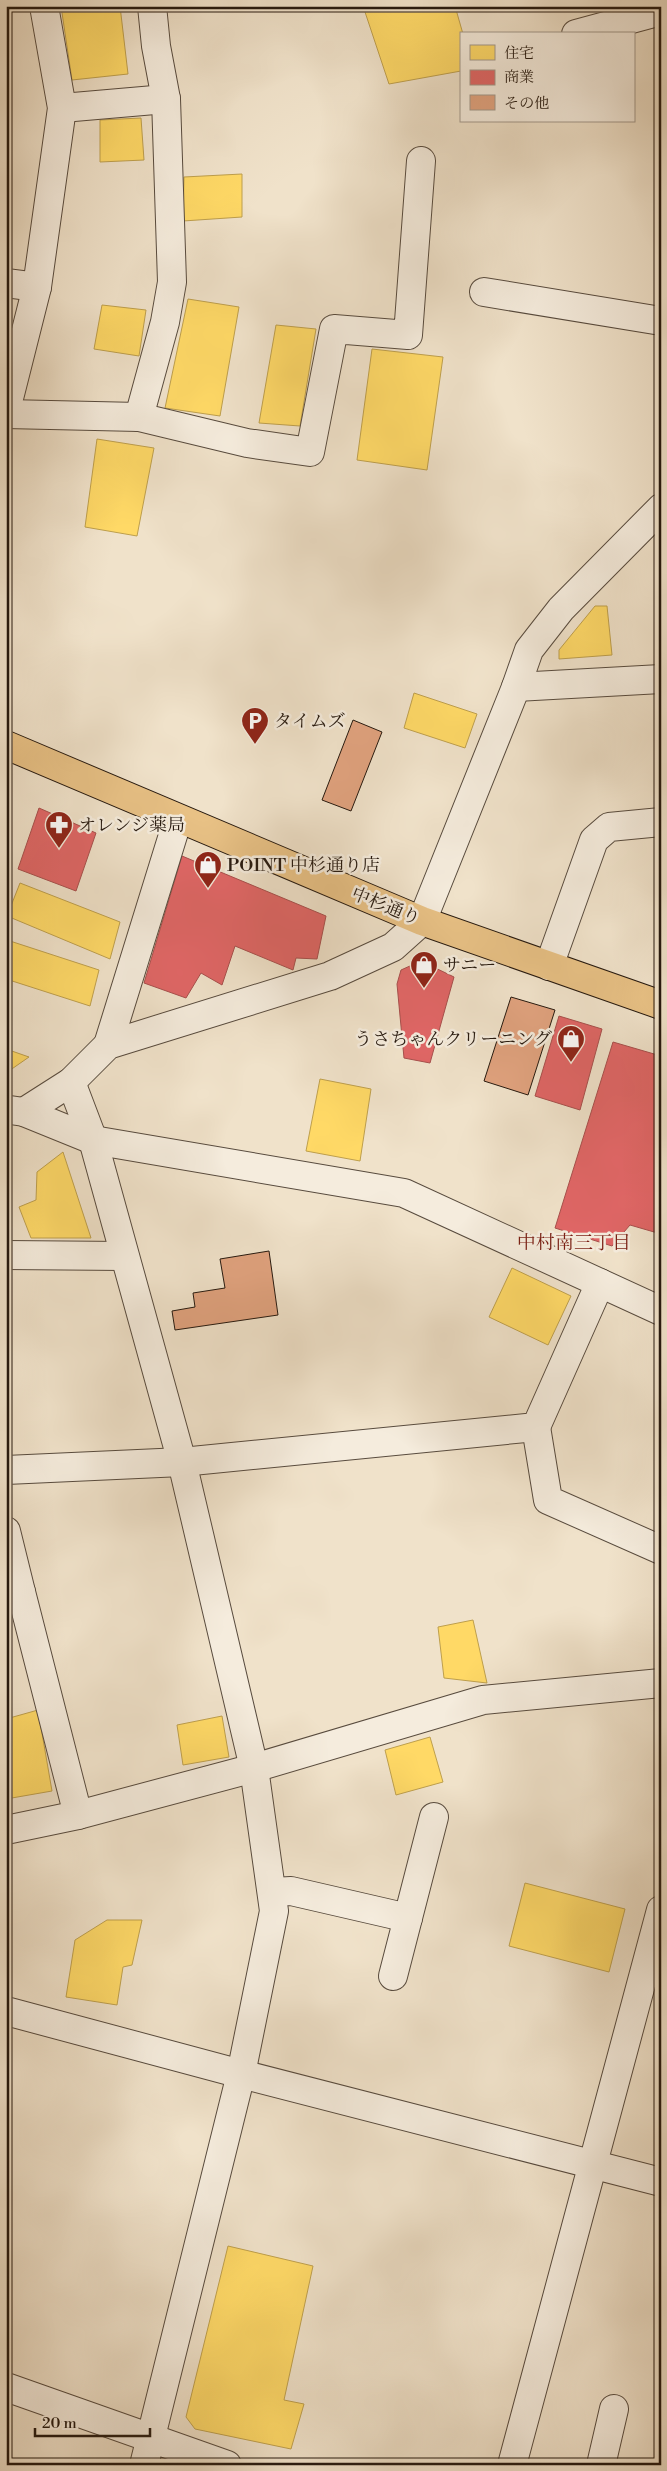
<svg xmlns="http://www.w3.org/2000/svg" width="667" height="2471" font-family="'Libre Bodoni','Noto Serif JP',serif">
  <rect width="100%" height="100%" fill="#f0e2ca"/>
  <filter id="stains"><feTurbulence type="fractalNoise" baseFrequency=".004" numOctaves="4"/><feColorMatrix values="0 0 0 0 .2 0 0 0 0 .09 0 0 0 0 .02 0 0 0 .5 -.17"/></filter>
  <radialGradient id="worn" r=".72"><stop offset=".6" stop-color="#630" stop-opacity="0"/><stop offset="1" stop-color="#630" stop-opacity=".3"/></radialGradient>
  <g fill="#ffd966" stroke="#be9f4c">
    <path d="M 61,6 L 120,6 L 128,74 L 72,80 Z"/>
    <path d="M 363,6 L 455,6 L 463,34 L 461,34 L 461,71 L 389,84 Z"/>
    <path d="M 141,118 L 144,160 L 100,162 L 100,120 Z"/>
    <path d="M 242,174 L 242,217 L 183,221 L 184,177 Z"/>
    <path d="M 188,299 L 239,307 L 220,416 L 165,408 Z"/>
    <path d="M 102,305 L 146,310 L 139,356 L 94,349 Z"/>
    <path d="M 276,325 L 316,329 L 300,426 L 259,423 Z"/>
    <path d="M 372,349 L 443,357 L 427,470 L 357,460 Z"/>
    <path d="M 97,439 L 154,448 L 137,536 L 85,527 Z"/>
    <path d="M 595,606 L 607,606 L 612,655 L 559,659 L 559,650 Z"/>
    <path d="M 414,693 L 477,714 L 465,748 L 404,728 Z"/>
    <path d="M 20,883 L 120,922 L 110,959 L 7,916 Z"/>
    <path d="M 10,941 L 99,970 L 90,1006 L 6,979 L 6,951 Z"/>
    <path d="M 6,1049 L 29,1057 L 6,1073 Z"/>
    <path d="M 320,1079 L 371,1089 L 360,1161 L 306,1151 Z"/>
    <path d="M 63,1152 L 91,1238 L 31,1238 L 19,1207 L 36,1200 L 37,1172 Z"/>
    <path d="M 512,1268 L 571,1296 L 548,1345 L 489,1317 Z"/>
    <path d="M 473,1620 L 487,1683 L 444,1678 L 438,1627 Z"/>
    <path d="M 38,1710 L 52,1791 L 6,1799 L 6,1719 Z"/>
    <path d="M 222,1716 L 229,1757 L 183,1765 L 177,1725 Z"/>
    <path d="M 430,1737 L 443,1782 L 396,1795 L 385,1750 Z"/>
    <path d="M 525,1883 L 625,1909 L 609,1972 L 509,1946 Z"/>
    <path d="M 107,1920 L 142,1920 L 132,1965 L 123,1967 L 117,2005 L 66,1997 L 75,1940 Z"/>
    <path d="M 228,2246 L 313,2266 L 284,2400 L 304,2404 L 291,2449 L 195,2429 L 186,2417 Z"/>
  </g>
  <g fill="#e06666" stroke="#a84f4c">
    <path d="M 39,808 L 96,833 L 76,891 L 18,869 Z"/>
    <path d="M 182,856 L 326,916 L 317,959 L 296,958 L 293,970 L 235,946 L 222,985 L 201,973 L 186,998 L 144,983 Z"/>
    <path d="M 421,961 L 454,977 L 430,1063 L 404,1058 L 397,984 L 401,970 Z"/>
    <path d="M 559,1016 L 602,1029 L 580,1110 L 535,1096 Z"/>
    <path d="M 613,1042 L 661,1056 L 661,1234 L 630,1225 L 612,1246 L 555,1228 Z"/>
  </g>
  <g fill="#e0a27e" stroke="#26190f">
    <path d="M 353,720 L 382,732 L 351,811 L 322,800 Z"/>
    <path d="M 511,997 L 555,1010 L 528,1095 L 484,1081 Z"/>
    <path d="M 269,1251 L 278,1315 L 175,1330 L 172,1311 L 195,1307 L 193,1293 L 225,1288 L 220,1259 Z"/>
  </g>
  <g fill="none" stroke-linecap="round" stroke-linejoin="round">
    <defs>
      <g id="minor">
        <path d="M 576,34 L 661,11"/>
        <path d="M 62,108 L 166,99"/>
        <path d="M 6,283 L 37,287"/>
        <path d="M 484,292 L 661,321"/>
        <path d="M 6,410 L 37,287 L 62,108 L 44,6"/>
        <path d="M 6,414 L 139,417 L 247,443 L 310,452 L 334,329 L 408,335 L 421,161"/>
        <path d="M 139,417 L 165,322 L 172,282 L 166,99 L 156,46 L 152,6"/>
        <path d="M 516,687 L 661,679"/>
        <path d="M 549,966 L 594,840 L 609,827 L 661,822"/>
        <path d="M 108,1045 L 178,819"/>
        <path d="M 71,1082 L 93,1140 L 182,1462 L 254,1768 L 274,1911 L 241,2074 L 144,2465"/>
        <path d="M 10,1110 L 24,1112 L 93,1140 L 404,1193 L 661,1311"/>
        <path d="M 24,1112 L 71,1082 L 108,1045 L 330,976 L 393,947 L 422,921 L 516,687 L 529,650 L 561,609 L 661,508"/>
        <path d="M 6,1255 L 124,1256"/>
        <path d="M 536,1427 L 548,1500 L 661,1550"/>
        <path d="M 6,1470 L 182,1462 L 536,1427 L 600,1283"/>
        <path d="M 6,1531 L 21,1592 L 6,1593"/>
        <path d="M 21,1592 L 78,1815"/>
        <path d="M 6,1830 L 78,1815 L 254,1768 L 483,1700 L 661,1683"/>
        <path d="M 273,1892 L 291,1891 L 408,1918"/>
        <path d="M 393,1976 L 434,1817"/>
        <path d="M 6,2011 L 241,2074 L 661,2182"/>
        <path d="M 6,2387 L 227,2465"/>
        <path d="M 512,2465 L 661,1910"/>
        <path d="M 601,2465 L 614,2409"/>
      </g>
      <path id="major" d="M 6,745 L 422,921 L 661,1005"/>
    </defs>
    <use href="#minor" stroke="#584b3e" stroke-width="30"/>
    <use href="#major" stroke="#26190f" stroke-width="30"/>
    <use href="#minor" stroke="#f5ecdd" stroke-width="28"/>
    <use href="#major" stroke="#e8c185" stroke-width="28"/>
  </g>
  <defs>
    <symbol id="parking-pin" viewBox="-11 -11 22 30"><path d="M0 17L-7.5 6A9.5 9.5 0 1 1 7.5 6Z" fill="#8f2418" stroke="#f5ecdd"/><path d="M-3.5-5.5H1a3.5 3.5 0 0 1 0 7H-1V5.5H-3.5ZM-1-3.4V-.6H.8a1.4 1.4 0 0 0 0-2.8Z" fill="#fff"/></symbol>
    <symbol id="pharmacy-pin" viewBox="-11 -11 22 30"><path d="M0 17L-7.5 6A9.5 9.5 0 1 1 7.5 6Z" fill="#8f2418" stroke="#f5ecdd"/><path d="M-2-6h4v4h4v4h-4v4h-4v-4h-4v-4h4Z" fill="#fff"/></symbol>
    <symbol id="shop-pin" viewBox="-11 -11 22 30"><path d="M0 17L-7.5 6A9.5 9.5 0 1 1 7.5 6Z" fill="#8f2418" stroke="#f5ecdd"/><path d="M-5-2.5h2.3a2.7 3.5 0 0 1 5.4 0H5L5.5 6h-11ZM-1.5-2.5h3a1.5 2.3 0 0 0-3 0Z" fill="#fff"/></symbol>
  </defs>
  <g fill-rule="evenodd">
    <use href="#parking-pin" x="239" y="705" width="32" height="43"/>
    <use href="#pharmacy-pin" x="43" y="809" width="32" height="43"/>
    <use href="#shop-pin" x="192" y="849" width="32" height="43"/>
    <use href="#shop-pin" x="408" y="949" width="32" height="43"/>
    <use href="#shop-pin" x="555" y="1023" width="32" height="43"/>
  </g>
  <g text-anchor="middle" stroke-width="5" stroke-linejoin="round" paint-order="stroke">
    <g font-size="18" fill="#26190f" stroke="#f5ecdd" text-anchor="start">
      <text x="274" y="727">タイムズ</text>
      <text x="78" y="831">オレンジ薬局</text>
      <text x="227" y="871">POINT 中杉通り店</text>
      <text x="443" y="971">サニー</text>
      <text x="552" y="1045" text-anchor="end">うさちゃんクリーニング</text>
    </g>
    <g font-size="18" fill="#26190f" stroke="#f5ecdd">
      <text transform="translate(386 906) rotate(22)" y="6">中杉通り</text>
    </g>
    <g font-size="19" fill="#7a1f14" stroke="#f5ecdd">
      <text x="574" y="1249">中村南三丁目</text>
    </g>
  </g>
  <rect width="667" height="2471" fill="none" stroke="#f0e2ca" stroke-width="25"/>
  <rect x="8" y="8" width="652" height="2456" fill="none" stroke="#26190f" stroke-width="2.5"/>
  <rect x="12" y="12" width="642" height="2446" fill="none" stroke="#26190f"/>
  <rect x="460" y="32" width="175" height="90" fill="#f5ecdd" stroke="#a2988b"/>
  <rect x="470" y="45" width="25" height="15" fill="#ffd966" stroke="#a2988b"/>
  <text x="504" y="58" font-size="15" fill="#26190f">住宅</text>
  <rect x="470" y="70" width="25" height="15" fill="#e06666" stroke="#a2988b"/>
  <text x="504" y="82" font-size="15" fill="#26190f">商業</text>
  <rect x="470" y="95" width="25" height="15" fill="#e0a27e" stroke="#a2988b"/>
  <text x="504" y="108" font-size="15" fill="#26190f">その他</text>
  <path d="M35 2428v8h115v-8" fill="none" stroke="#26190f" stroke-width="2.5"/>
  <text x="42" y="2428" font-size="15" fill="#26190f" stroke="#f5ecdd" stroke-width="4" paint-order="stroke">20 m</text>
  <rect width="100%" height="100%" filter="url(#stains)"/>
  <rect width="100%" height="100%" fill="url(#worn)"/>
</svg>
